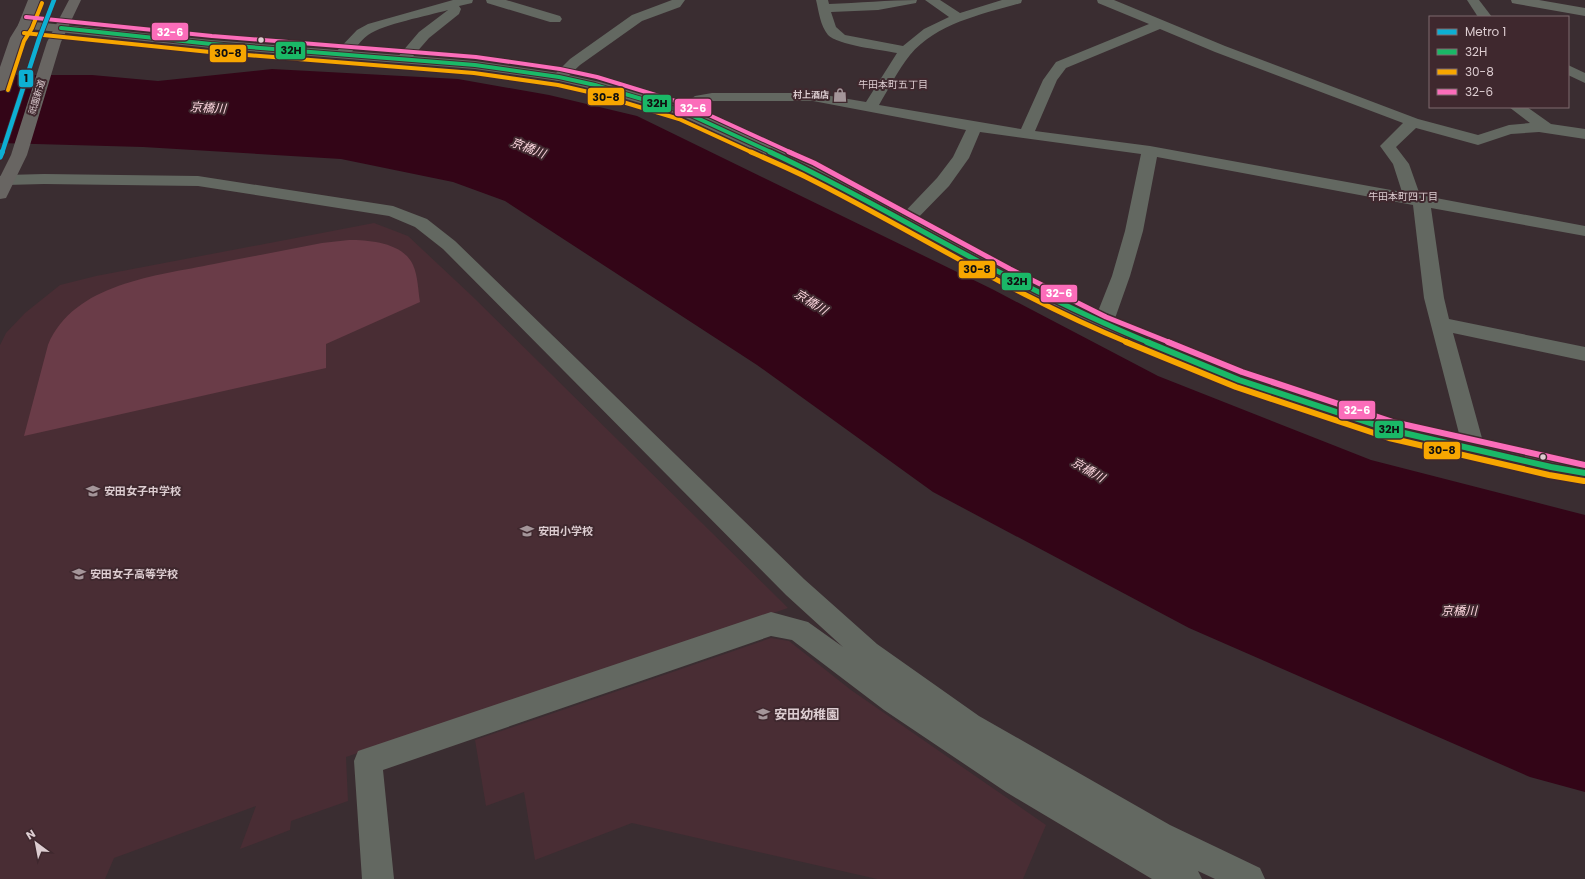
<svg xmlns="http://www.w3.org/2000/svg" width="1585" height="879" font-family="Poppins,'Noto Sans JP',sans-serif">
  <rect width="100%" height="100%" fill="#3a2d31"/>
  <g fill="#492d34">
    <path d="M 374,223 L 408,236 L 472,296 L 788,608 L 346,757 L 348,801 L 291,821 L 290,830 L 240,849 L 256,806 L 114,858 L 105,879 L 0,879 L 0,345 L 6,333 L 25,313 L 60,285 L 96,276 Z"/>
    <path d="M 771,638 L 789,641 L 851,690 L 1046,825 L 1023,879 L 877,879 L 632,823 L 535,860 L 524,792 L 486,806 L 475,740 Z"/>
  </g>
  <path fill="#6a3c48" d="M 349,240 C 371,240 403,243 413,265 C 418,276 418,290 420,302 L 326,344 L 326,368 L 24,436 L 48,345 C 74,283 156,276 214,264 C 250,257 286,250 322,243 Z"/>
  <path fill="#330517" d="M 272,69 L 458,79 L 549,95 L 637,116 L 992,289 L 1158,376 L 1371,460 L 1585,515 L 1585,792 L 1530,777 L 1189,628 L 933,492 L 757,365 L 505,201 L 453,182 L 341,159 L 143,147 L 0,143 L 0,75 L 92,75 L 158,81 Z"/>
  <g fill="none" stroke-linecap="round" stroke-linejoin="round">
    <g fill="#636861" fill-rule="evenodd">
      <path d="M 453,0 L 473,0 L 472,3 L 459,6 L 461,9 L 459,14 L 429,38 L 408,62 L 403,63 L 398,62 L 396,59 L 419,32 L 448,10 C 427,16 384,24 368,35 C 357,43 350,60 336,57 L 334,54 L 357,30 L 368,24 Z"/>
      <path d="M 486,0 L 506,0 L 560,16 L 562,19 L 560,22 L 550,22 L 487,3 Z"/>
      <path d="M 672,0 L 685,0 L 680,7 L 642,21 L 580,65 L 564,80 L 559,81 L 554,80 L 552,77 L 570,59 L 632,15 Z"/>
      <path d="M 816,0 L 828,0 L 829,4 C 859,3 888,0 917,0 L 916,3 L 878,10 L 831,12 L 836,27 L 845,35 L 903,46 L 924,29 L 949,17 L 925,0 L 940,0 L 960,13 L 1002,0 L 1022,0 L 1021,3 C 983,14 937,23 910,55 C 898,70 889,88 879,105 L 1021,129 L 1043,80 L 1056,62 L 1149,24 L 1098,3 L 1097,0 L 1114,0 L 1225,46 L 1418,119 L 1478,135 L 1509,125 L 1530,123 L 1509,107 L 1527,107 L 1551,124 L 1585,129 L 1585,139 L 1539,132 L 1511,134 L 1478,145 L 1416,128 L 1396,147 L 1409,164 L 1420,195 L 1585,226 L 1585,236 L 1431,208 L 1444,298 L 1449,319 L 1585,347 L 1585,361 L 1453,333 L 1485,449 L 1482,455 L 1474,458 L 1466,455 L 1463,449 L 1424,298 L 1413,205 L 1157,157 L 1143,231 L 1130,276 L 1113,324 L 1110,329 L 1103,331 L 1096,329 L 1093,324 L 1112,276 L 1125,231 L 1141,154 L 980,132 L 969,158 L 949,186 L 911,225 L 905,226 L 899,225 L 896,221 L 937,178 L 953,157 L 966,130 L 813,101 L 712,101 C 699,104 690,118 677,114 L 674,111 L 677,108 L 695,96 L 712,93 L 813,93 L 866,102 L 897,53 C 882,50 837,45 828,35 C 820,25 819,12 816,0 ZM 1160,29 L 1215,52 L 1403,123 L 1380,146 L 1393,164 L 1402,192 L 1150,146 L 1035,131 L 1057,80 L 1066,68 Z"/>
      <path d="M 1467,0 L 1479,0 L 1492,17 L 1478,17 Z"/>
      <path d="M 1568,65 L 1585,73 L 1585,83 L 1568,75 Z"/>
      <path d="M 44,174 L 198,176 L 393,206 L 427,219 L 455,241 L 804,579 L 877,644 L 979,716 L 1170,825 L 1260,868 L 1265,879 L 1215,879 L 1198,871 L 1202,879 L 1152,879 L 1006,792 L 884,710 L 792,640 L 771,636 L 383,770 L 394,879 L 362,879 L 354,761 L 358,751 L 771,612 L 808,622 L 843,647 L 786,595 L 443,249 L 415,227 L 389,216 L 198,186 L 44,184 L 6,185 L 0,183 L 0,176 L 6,175 Z"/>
    </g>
    <path fill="#666a63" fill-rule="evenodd" d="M 1511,0 L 1539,0 L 1585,8 L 1585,16 L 1517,4 L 1512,3 Z"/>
    <path fill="#656861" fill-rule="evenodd" d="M 25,21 L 211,40 L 475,61 L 559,73 L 600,82 L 687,108 L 816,167 L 1013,272 L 1110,319 L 1246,375 L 1392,422 L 1551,458 L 1585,464 L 1585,482 L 1551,476 L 1391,438 L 1232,385 L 1096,329 L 999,280 L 804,173 L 677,114 L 592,89 L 559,81 L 475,69 L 211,48 L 20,28 L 18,25 L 20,22 Z"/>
    <g fill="#686562" fill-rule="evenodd">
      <path d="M 28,0 L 40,0 L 32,25 L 24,38 L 7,87 L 5,90 L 0,91 L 0,67 L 10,38 L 18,25 Z"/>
      <path d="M 69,0 L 81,0 L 61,42 L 27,155 L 8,194 L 6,198 L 0,199 L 0,177 L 11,155 L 47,42 Z"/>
    </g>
    <defs>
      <path id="bus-1-far2" d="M 61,28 L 211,44 L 475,65 L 559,77 L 595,85 L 682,111 L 773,153"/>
      <path id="bus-1-far1" d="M 770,152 C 851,189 927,236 1007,276 C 1054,300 1101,323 1150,343"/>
      <path id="bus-1" d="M 1147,342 L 1239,380 L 1391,430 L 1551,467 L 1585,473"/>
      <g id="bus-2-far2">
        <path d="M 24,33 L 210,52 L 474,73 L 558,85 L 593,93 L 679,119 L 753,153"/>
        <path d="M 8,90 L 24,41 L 32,28 L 42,3"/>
      </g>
      <path id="bus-2-far1" d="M 751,152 C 769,160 788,168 806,177 C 914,231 1016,297 1129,343"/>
      <path id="bus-2" d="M 1126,342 L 1236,387 L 1389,438 L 1549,475 L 1584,481"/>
      <path id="bus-3-far2" d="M 26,17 L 212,36 L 476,57 L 560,69 L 597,77 L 685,104 L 792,153"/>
      <path id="bus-3-far1" d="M 789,152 L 814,163 L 1010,269 L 1106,317 L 1171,343"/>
      <path id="bus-3" d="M 1168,342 L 1242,372 L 1393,422 L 1585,465"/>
    </defs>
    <use href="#bus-1-far2" stroke="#3f282e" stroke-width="6"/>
    <use href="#bus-1-far1" stroke="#3f282e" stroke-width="8"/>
    <use href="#bus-1" stroke="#3f282e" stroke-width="9"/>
    <use href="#bus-2-far2" stroke="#3f282e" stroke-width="6"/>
    <use href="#bus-2-far1" stroke="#3f282e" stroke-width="8"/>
    <use href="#bus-2" stroke="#3f282e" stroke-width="9"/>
    <use href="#bus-3-far2" stroke="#3f282e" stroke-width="6"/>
    <use href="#bus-3-far1" stroke="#3f282e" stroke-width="8"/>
    <use href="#bus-3" stroke="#3f282e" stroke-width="9"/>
    <use href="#bus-1-far2" stroke="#1ab867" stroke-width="4"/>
    <use href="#bus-1-far1" stroke="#1ab867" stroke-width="5"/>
    <use href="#bus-1" stroke="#1ab867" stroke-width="6"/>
    <use href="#bus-2-far2" stroke="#f7a600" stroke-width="4"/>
    <use href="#bus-2-far1" stroke="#f7a600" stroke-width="5"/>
    <use href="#bus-2" stroke="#f7a600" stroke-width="6"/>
    <use href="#bus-3-far2" stroke="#fb6dba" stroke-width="4"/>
    <use href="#bus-3-far1" stroke="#fb6dba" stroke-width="5"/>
    <use href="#bus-3" stroke="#fb6dba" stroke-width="6"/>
    <defs>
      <path id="metro-1-far1" d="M 2,153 L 39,39 L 54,0"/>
      <path id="metro-1" d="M 0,157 L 2,152"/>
    </defs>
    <use href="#metro-1-far1" stroke="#3f282e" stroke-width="6"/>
    <use href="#metro-1" stroke="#3f282e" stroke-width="8"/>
    <use href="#metro-1-far1" stroke="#0dafd3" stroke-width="4.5"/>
    <use href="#metro-1" stroke="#0dafd3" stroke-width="5.5"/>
  </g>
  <defs>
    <symbol id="shop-bare" viewBox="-9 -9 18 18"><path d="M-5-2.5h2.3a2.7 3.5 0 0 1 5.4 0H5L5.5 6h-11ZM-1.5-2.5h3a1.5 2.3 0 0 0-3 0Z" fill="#a49599" stroke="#3f282e" stroke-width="2.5" paint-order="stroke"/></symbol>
    <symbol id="school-bare" viewBox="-9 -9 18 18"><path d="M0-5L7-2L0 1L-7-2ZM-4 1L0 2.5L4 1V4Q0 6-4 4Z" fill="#a49599" stroke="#3f282e" stroke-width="2.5" paint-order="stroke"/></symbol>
  </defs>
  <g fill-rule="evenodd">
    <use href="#shop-bare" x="830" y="85" width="20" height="20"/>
    <use href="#school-bare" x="83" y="481" width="20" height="20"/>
    <use href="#school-bare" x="517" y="521" width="20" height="20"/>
    <use href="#school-bare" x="69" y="564" width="20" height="20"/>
    <use href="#school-bare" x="753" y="704" width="20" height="20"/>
  </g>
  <g fill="#ddcdd1" stroke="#3f282e" stroke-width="1.5">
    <circle cx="261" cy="40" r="3.5"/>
    <circle cx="1543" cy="457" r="3.5"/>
  </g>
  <g text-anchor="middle" stroke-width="4" stroke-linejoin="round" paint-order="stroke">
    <g font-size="9" font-weight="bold" fill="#ddcdd1" stroke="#3f282e" text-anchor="end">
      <text x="829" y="98">村上酒店</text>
    </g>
    <g font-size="9" fill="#ddcdd1" stroke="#3f282e">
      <text transform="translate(37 97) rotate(-73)" y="3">祇園新道</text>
    </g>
    <g font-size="10" fill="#ddcdd1" stroke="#3f282e">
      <text x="893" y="88">牛田本町五丁目</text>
      <text x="1403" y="200">牛田本町四丁目</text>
    </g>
    <g font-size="11" font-weight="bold" fill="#ddcdd1" stroke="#3f282e" text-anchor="start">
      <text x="104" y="495">安田女子中学校</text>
      <text x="538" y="535">安田小学校</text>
      <text x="90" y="578">安田女子高等学校</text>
    </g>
    <g font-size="12" font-style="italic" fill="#fed8e0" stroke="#3f282e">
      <text transform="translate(208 108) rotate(3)" y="4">京橋川</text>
      <text transform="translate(528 148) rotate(21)" y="4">京橋川</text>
      <text transform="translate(811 302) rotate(32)" y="4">京橋川</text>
      <text transform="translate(1088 470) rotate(30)" y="4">京橋川</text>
      <text x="1459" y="615">京橋川</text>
    </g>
    <g font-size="13" font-weight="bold" fill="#ddcdd1" stroke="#3f282e" text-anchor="start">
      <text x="774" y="719">安田幼稚園</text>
    </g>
  </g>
  <g stroke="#3f282e" stroke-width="1.5">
    <rect x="151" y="22" width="38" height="19" rx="4" fill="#fb6dba"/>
    <rect x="275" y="41" width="31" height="19" rx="4" fill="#1ab867"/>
    <rect x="209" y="44" width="38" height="19" rx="4" fill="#f7a600"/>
    <rect x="18" y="69" width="16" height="19" rx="4" fill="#0dafd3"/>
    <rect x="587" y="87" width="38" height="19" rx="4" fill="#f7a600"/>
    <rect x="642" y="94" width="30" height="19" rx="4" fill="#1ab867"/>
    <rect x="674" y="98" width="38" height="19" rx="4" fill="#fb6dba"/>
    <rect x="958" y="260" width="38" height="19" rx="4" fill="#f7a600"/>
    <rect x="1001" y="272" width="31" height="19" rx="4" fill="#1ab867"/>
    <rect x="1040" y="284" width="38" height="19" rx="4" fill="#fb6dba"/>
    <rect x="1338" y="400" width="38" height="20" rx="4" fill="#fb6dba"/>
    <rect x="1374" y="420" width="30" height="19" rx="4" fill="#1ab867"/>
    <rect x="1423" y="441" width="38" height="19" rx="4" fill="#f7a600"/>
  </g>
  <g font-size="11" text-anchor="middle" font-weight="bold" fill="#fff">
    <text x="170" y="36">32-6</text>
    <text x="693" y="112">32-6</text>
    <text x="1059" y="297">32-6</text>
    <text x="1357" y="414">32-6</text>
  </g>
  <g font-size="11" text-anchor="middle" font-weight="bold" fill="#111">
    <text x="291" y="54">32H</text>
    <text x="228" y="57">30-8</text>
    <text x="26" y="82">1</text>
    <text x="606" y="101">30-8</text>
    <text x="657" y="107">32H</text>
    <text x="977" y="273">30-8</text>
    <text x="1017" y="285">32H</text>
    <text x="1389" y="433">32H</text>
    <text x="1442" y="454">30-8</text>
  </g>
  <rect x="1429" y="16" width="140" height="92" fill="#3f282e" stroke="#7e6a6f"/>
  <rect x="1437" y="29" width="20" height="6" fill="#0dafd3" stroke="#7e6a6f"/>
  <text x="1465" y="36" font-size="12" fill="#ddcdd1">Metro 1</text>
  <rect x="1437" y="49" width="20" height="6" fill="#1ab867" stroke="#7e6a6f"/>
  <text x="1465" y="56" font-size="12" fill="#ddcdd1">32H</text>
  <rect x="1437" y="69" width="20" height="6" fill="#f7a600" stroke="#7e6a6f"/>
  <text x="1465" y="76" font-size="12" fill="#ddcdd1">30-8</text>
  <rect x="1437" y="89" width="20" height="6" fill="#fb6dba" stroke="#7e6a6f"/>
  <text x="1465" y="96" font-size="12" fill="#ddcdd1">32-6</text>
  <g transform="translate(36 843) rotate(328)" stroke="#3f282e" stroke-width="3" paint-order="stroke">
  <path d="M0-3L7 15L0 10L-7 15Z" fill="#ddcdd1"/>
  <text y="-6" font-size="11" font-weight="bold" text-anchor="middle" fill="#ddcdd1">N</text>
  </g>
</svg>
